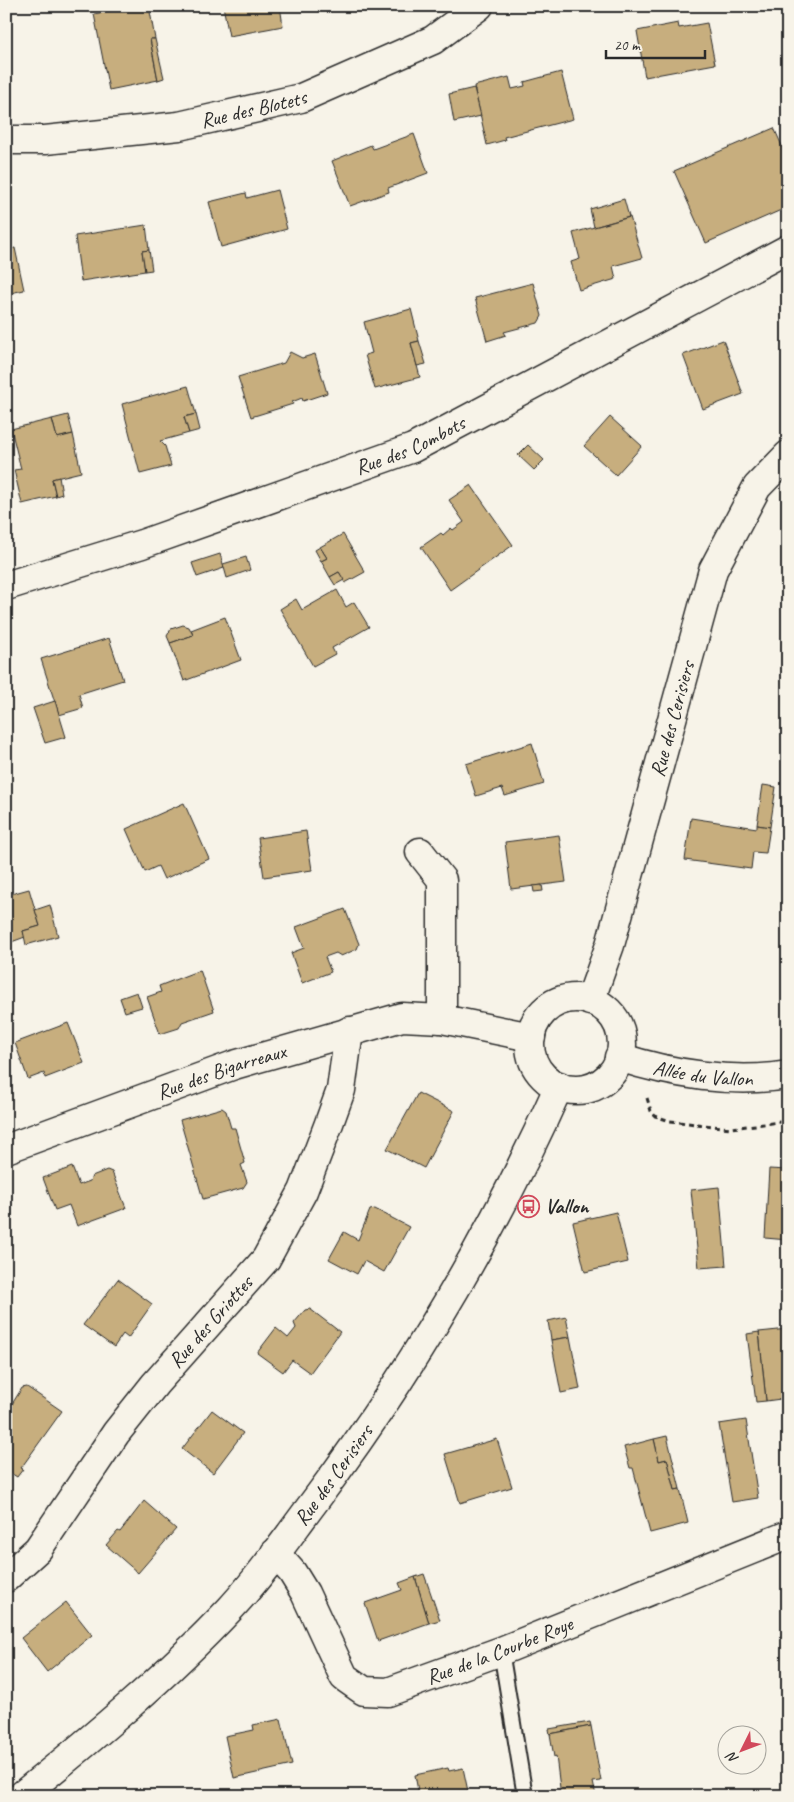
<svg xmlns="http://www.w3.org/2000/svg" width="794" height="1802" font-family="Caveat,sans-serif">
  <rect width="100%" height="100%" fill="#f7f3e8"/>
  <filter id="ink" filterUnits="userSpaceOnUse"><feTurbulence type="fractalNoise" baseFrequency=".02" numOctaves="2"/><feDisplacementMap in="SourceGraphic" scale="10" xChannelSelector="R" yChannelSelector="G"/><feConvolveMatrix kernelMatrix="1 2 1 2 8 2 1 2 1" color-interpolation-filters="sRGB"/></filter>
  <g filter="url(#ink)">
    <g fill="#c7ae7e" stroke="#2b2b2b">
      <path d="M 134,6 L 149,6 L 155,39 L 150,39 L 158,80 L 109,90 L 94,14 Z"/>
      <path d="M 223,6 L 280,6 L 283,26 L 229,36 Z"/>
      <path d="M 678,23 L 679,28 L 707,23 L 715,64 L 645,77 L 637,31 Z"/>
      <path d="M 150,39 L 155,39 L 164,78 L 158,80 Z"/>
      <path d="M 561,72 L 573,119 L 504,137 L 505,140 L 487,145 L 474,86 L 509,77 L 512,89 L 525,86 L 524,82 Z"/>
      <path d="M 474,88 L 481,116 L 454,122 L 449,94 Z"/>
      <path d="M 774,128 L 788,159 L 788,207 L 706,243 L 674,171 Z"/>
      <path d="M 414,134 L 428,173 L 388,188 L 389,192 L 350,206 L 332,161 L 371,145 L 373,149 Z"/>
      <path d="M 277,190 L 287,229 L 221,247 L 209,202 L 246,193 L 247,198 Z"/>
      <path d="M 624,199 L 629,217 L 594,227 L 590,209 Z"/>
      <path d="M 630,217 L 642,258 L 613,266 L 616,279 L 579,290 L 571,262 L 580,259 L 573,233 Z"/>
      <path d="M 146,225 L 149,250 L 142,251 L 145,271 L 81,281 L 75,236 Z"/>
      <path d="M 15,248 L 24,290 L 6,294 L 6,250 Z"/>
      <path d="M 149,250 L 152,270 L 145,271 L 142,251 Z"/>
      <path d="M 533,283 L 542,316 L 538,323 L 504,332 L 506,335 L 487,341 L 475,298 Z"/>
      <path d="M 411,309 L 419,341 L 411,343 L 420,377 L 375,389 L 365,355 L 372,353 L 364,322 Z"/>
      <path d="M 723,340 L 743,394 L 703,409 L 683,355 Z"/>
      <path d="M 419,341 L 426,364 L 417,366 L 411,343 Z"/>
      <path d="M 290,352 L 302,358 L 315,354 L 327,393 L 303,401 L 302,398 L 292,402 L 293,404 L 251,417 L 238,377 L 284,363 Z"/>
      <path d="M 188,386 L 196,414 L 184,417 L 189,433 L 160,441 L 165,446 L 171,466 L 140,474 L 122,404 Z"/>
      <path d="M 196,414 L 200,430 L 189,433 L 184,417 Z"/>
      <path d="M 68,415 L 73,434 L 57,438 L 52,419 Z"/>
      <path d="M 610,417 L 642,446 L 616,475 L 584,446 Z"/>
      <path d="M 52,419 L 57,438 L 73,434 L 81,472 L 52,479 L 56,496 L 22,504 L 14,470 L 21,469 L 11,429 Z"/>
      <path d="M 528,445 L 544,460 L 534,470 L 518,455 Z"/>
      <path d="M 59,477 L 62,494 L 56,496 L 52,479 Z"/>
      <path d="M 471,485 L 513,545 L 450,590 L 421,547 L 441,533 L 443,535 L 451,528 L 453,530 L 464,522 L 449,500 Z"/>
      <path d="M 343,534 L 365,572 L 345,583 L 339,572 L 330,577 L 321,561 L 327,558 L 320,547 Z"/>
      <path d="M 320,547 L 327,558 L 321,561 L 315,550 Z"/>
      <path d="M 220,554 L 224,568 L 197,577 L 192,563 Z"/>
      <path d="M 246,557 L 250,570 L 227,578 L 223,564 Z"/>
      <path d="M 339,572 L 344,580 L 335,585 L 330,577 Z"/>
      <path d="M 337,590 L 346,607 L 354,602 L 369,627 L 332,648 L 335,654 L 313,666 L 280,609 L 296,599 L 302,610 Z"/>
      <path d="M 225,617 L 241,660 L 184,681 L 170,643 L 193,635 L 191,630 Z"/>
      <path d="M 183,625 L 189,627 L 193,635 L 170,643 L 167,636 L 171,629 Z"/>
      <path d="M 109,638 L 123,680 L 79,694 L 83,708 L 59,715 L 41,659 Z"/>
      <path d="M 55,701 L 66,737 L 45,743 L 33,708 Z"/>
      <path d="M 532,743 L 544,784 L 505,796 L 502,788 L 476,796 L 466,764 Z"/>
      <path d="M 763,785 L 776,787 L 770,827 L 757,825 Z"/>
      <path d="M 184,803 L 209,859 L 164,879 L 158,866 L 145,872 L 126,829 Z"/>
      <path d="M 691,818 L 757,828 L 757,825 L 770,827 L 766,853 L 753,852 L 751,869 L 685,860 Z"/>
      <path d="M 306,831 L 312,870 L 264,877 L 258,838 Z"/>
      <path d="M 559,835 L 566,882 L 511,889 L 505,842 Z"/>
      <path d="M 542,885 L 543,891 L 534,892 L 533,886 Z"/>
      <path d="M 29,889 L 40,926 L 23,931 L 25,937 L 6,944 L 6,898 L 12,897 L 11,894 Z"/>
      <path d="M 50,905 L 58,936 L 26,945 L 23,931 L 40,926 L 35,910 Z"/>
      <path d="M 345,909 L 359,944 L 357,949 L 341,956 L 336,953 L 325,957 L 331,972 L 302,983 L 291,953 L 304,948 L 296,927 Z"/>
      <path d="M 200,970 L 214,1011 L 182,1022 L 179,1028 L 160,1034 L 147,997 L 161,992 L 159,986 Z"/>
      <path d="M 137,992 L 142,1007 L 125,1012 L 120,998 Z"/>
      <path d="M 68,1023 L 84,1063 L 45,1078 L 44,1073 L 28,1079 L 15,1043 Z"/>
      <path d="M 418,1093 L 454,1111 L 424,1168 L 387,1149 Z"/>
      <path d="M 222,1108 L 226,1111 L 231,1128 L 235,1128 L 245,1163 L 241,1165 L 247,1182 L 243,1188 L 203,1199 L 180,1120 Z"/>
      <path d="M 72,1167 L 79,1185 L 90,1181 L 92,1176 L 107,1170 L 112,1172 L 126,1208 L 77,1226 L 69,1205 L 55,1210 L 43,1178 Z"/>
      <path d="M 769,1169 L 788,1170 L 788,1240 L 765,1238 Z"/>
      <path d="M 719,1187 L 726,1266 L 699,1268 L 691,1190 Z"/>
      <path d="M 375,1209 L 409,1227 L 384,1272 L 364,1261 L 357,1274 L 329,1259 L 344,1232 L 358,1240 L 370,1210 Z"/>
      <path d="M 616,1212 L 628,1262 L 585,1272 L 573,1222 Z"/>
      <path d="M 118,1279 L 152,1304 L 128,1338 L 123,1334 L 114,1347 L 83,1325 Z"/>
      <path d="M 310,1309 L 340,1332 L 310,1373 L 292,1360 L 283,1372 L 257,1353 L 276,1328 L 288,1338 L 296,1328 L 294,1323 L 305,1310 Z"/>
      <path d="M 566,1317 L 570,1337 L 551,1340 L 548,1321 Z"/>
      <path d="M 788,1329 L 788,1398 L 766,1401 L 759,1332 Z"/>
      <path d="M 759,1332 L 766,1401 L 756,1402 L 747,1334 Z"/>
      <path d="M 570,1337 L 580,1389 L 561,1393 L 551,1340 Z"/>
      <path d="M 27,1387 L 62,1411 L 21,1468 L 23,1469 L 17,1477 L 6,1470 L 6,1405 L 9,1401 L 12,1404 L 22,1388 Z"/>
      <path d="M 212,1410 L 243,1433 L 213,1473 L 182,1449 Z"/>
      <path d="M 746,1420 L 758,1498 L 732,1502 L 719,1424 Z"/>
      <path d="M 667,1436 L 680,1489 L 675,1490 L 667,1459 L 659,1461 L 654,1439 Z"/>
      <path d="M 497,1439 L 512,1487 L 460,1503 L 445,1454 Z"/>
      <path d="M 654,1439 L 659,1461 L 667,1459 L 675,1490 L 680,1489 L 688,1523 L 650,1533 L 633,1468 L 630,1468 L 624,1447 Z"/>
      <path d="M 144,1501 L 176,1529 L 138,1573 L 106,1545 L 118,1531 L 120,1532 Z"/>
      <path d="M 424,1574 L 440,1620 L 429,1623 L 415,1577 Z"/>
      <path d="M 415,1577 L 429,1623 L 378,1641 L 365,1603 L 402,1590 L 399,1583 Z"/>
      <path d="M 66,1602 L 92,1635 L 47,1672 L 21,1638 Z"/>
      <path d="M 281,1719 L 292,1765 L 234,1778 L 225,1736 L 254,1730 L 253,1725 Z"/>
      <path d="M 590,1722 L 591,1726 L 550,1734 L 549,1729 Z"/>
      <path d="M 591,1726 L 601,1781 L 593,1782 L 596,1796 L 561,1796 L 556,1756 L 554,1757 L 550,1734 Z"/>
      <path d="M 448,1768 L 449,1771 L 463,1768 L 469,1796 L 419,1796 L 415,1775 Z"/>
    </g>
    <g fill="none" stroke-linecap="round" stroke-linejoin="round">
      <defs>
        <path id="service" d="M 501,1651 L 525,1796"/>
        <g id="minor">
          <path id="s1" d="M 6,140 L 45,140 L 179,126 L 301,98 L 433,40 L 479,6"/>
          <path id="s2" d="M 6,586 L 142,544 L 413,448 L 788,249"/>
          <path d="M 420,852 L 442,880 L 442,1019"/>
          <path id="s3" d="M 619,1057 C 671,1074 733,1084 788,1075"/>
          <path id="s4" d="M 6,1149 L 234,1065 L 402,1017 L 442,1019 L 531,1037"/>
          <path id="s5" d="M 275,1553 L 292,1572 L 305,1593 L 344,1677 L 364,1691 L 388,1692 L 501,1651 L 788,1535"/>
          <path id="s6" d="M 6,1578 L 38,1549 L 116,1433 L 155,1384 L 266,1259 L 303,1191 L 328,1126 L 341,1090 L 349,1031"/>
        </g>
        <g id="tertiary">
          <circle cx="576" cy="1044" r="46"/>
          <path id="s7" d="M 590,1001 L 610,945 L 713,570 L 757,487 L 788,455"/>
          <path id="s8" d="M 21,1796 C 94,1737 166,1677 230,1609 C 261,1576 287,1538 314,1502 C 410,1374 494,1232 559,1086"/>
        </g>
      </defs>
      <use href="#service" stroke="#2b2b2b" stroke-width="18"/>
      <use href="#minor" stroke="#2b2b2b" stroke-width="31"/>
      <use href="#tertiary" stroke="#2b2b2b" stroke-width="31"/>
      <path stroke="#2b2b2b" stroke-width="3" stroke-dasharray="5 4" stroke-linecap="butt" d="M 647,1098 L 651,1111 L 655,1116 L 670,1121 L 731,1128 L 788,1121"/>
      <use href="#service" stroke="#f7f3e8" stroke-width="14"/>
      <use href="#minor" stroke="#f7f3e8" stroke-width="28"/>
      <use href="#tertiary" stroke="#f7f3e8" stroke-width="28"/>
    </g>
  </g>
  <defs>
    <symbol id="bus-ring" viewBox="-11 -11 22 22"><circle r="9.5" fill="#f7f3e8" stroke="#d1495b" stroke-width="1.5"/><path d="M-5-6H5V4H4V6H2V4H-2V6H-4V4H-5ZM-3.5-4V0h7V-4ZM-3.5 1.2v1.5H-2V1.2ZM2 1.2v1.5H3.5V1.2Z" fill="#d1495b"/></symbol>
  </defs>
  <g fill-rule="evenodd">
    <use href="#bus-ring" x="516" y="1194" width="25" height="25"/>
  </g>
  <g text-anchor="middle" stroke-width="5" stroke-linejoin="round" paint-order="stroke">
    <g font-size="21" fill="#2b2b2b" stroke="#f7f3e8">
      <text dy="7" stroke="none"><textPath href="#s1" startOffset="250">Rue des Blotets</textPath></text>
      <text dy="7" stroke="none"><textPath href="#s2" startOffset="428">Rue des Combots</textPath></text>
      <text dy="7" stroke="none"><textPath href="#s7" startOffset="294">Rue des Cerisiers</textPath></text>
      <text dy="7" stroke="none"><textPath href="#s3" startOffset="86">Allée du Vallon</textPath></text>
      <text dy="7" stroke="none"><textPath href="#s4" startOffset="229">Rue des Bigarreaux</textPath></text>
      <text dy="7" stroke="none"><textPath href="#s6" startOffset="329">Rue des Griottes</textPath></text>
      <text dy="7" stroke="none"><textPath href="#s8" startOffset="450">Rue des Cerisiers</textPath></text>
      <text dy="7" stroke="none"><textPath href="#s5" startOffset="310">Rue de la Courbe Roye</textPath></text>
    </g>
    <g font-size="21" font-weight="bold" fill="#2b2b2b" stroke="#f7f3e8" text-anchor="start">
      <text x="545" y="1213">Vallon</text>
    </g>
  </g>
  <rect width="794" height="1802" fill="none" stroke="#f7f3e8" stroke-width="25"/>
  <rect x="12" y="12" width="769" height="1777" fill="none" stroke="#2b2b2b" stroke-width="2" filter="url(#ink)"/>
  <g transform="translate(742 1750) rotate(228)"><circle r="24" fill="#f7f3e8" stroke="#a5a39c"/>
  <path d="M0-4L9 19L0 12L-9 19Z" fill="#d1495b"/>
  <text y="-8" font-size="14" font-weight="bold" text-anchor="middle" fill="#2b2b2b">N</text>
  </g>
  <path d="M606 50v8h99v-8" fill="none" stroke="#2b2b2b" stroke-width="2.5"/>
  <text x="614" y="50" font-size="15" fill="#2b2b2b" stroke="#f7f3e8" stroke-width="4" paint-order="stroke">20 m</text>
</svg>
